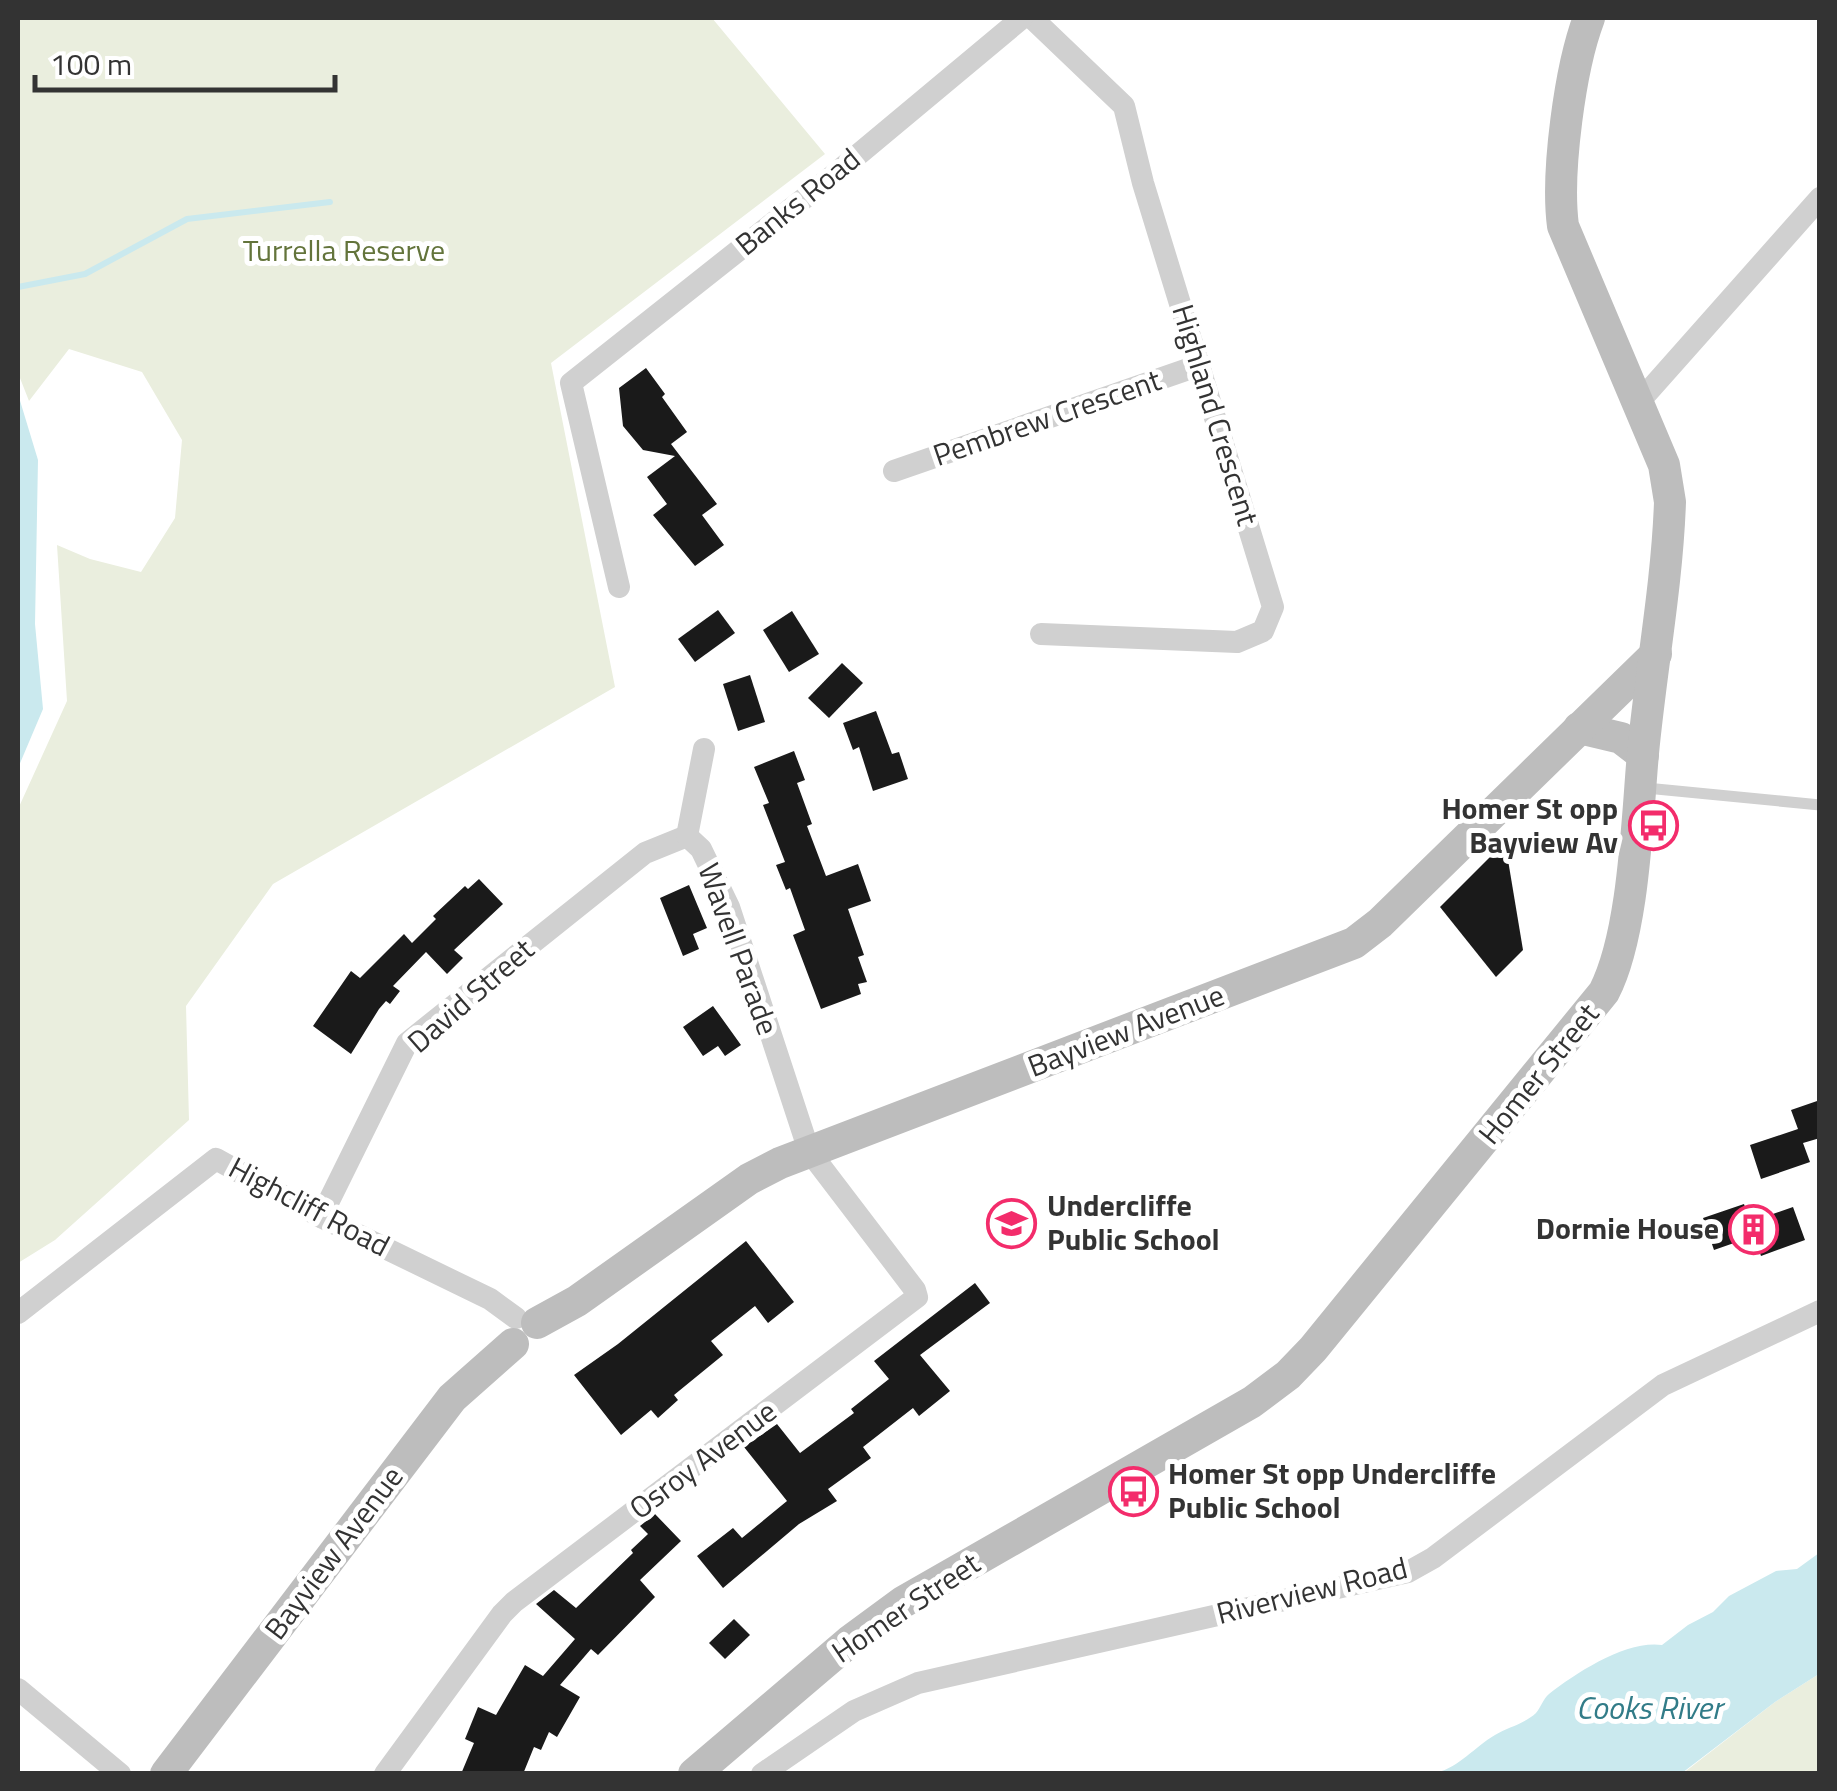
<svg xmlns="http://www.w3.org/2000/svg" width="1837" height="1791" font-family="'Titillium Web',sans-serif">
  <rect width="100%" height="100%" fill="#fff"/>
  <g fill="#eaeede">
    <path d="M 18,18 L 712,18 L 825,154 L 551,363 L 615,687 L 273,884 L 186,1006 L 189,1120 L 55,1240 L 18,1263 L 18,809 L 67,701 L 57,545 L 90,559 L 141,572 L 175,518 L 182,440 L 142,372 L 69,349 L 29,401 L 18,373 Z"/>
    <path d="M 1819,1674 L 1819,1773 L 1682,1774 L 1775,1702 Z"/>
  </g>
  <g fill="#cae9ee">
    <path d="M 18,394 L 38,460 L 35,624 L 43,709 L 18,768 Z"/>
    <path d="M 1819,1553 L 1819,1674 L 1775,1702 L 1682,1773 L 1436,1773 C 1461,1766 1473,1748 1495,1735 C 1508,1727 1524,1724 1536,1713 C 1541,1707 1543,1699 1549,1694 C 1577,1672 1627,1640 1662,1645 L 1688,1625 L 1713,1612 L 1729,1596 L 1776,1571 L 1797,1569 Z"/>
  </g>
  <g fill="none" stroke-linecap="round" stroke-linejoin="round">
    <path stroke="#cae9ee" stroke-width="6" d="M 18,287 L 85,274 L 187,219 L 330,202"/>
  </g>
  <g fill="#1a1a1a">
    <path d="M 646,368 L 665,394 L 662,397 L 687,432 L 671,444 L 717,504 L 702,515 L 724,545 L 695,566 L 653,515 L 667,504 L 647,477 L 675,456 L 643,450 L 623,426 L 619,388 Z"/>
    <path d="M 718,610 L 735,633 L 695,662 L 678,639 Z"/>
    <path d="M 792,611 L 819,654 L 789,672 L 763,630 Z"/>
    <path d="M 842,663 L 863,683 L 829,718 L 808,698 Z"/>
    <path d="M 750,675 L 765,722 L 738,731 L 723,684 Z"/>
    <path d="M 876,711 L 892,754 L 899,752 L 908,779 L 873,791 L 859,747 L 853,750 L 843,723 Z"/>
    <path d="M 794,751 L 805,780 L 797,783 L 812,824 L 807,826 L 826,876 L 858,864 L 871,901 L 848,909 L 864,955 L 858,957 L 867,982 L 858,984 L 861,994 L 821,1009 L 793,935 L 805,930 L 790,888 L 786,890 L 776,865 L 785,862 L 763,805 L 769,803 L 754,767 Z"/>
    <path d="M 1505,842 L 1523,950 L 1496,977 L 1440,907 Z"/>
    <path d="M 479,879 L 503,904 L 454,950 L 463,958 L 447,974 L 426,952 L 393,986 L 400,991 L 390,1004 L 386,1001 L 379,1009 L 351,1054 L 313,1026 L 351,971 L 360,978 L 404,934 L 412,943 L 436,919 L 433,916 L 465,886 L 468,889 Z"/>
    <path d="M 689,885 L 707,928 L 693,934 L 699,949 L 683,956 L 660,898 Z"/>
    <path d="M 713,1006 L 741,1045 L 725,1056 L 718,1046 L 703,1056 L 683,1027 Z"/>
    <path d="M 1820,1100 L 1820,1138 L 1803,1143 L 1810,1162 L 1761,1179 L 1750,1145 L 1798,1129 L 1791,1110 Z"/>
    <path d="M 1744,1204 L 1750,1222 L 1793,1207 L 1805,1240 L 1761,1256 L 1754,1236 L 1714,1250 L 1703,1218 Z"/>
    <path d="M 746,1241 L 794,1302 L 768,1323 L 755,1306 L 711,1341 L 723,1355 L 674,1395 L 678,1400 L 658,1418 L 651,1410 L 621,1435 L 574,1375 L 618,1344 Z"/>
    <path d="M 975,1283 L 990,1303 L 920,1355 L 950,1391 L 919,1416 L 913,1408 L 863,1447 L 871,1458 L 828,1489 L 837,1501 L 799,1524 L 723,1588 L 697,1556 L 733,1528 L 742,1538 L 787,1501 L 744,1447 L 777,1424 L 800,1453 L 854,1413 L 851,1409 L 889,1379 L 874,1361 Z"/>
    <path d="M 655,1514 L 681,1541 L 640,1580 L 655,1597 L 598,1655 L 591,1649 L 560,1685 L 580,1697 L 557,1737 L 549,1732 L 541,1750 L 534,1747 L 523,1774 L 461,1774 L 474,1743 L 465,1739 L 478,1707 L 496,1715 L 525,1665 L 543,1676 L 575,1639 L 536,1604 L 554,1590 L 576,1608 L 633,1553 L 631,1550 L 648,1534 L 640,1526 Z"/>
    <path d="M 734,1619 L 750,1635 L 725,1659 L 709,1643 Z"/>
  </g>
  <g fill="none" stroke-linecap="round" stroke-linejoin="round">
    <path stroke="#d0d0d0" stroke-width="11" d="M 1646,788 L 1820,805"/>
    <g stroke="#d0d0d0" stroke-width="22">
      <path d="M 1032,18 L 1124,106 L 1143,183 L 1273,607 L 1263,631 L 1237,642 L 1041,634"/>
      <path d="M 1639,402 L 1820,198"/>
      <path d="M 894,471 L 1200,365"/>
      <path d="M 619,587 L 571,383 L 835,174 L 1022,18"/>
      <path d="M 321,1217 L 407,1043 L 645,853 L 687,836"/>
      <path d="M 18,1313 L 216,1159 L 321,1217 L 490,1299 L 516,1318"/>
      <path d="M 18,1689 L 120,1774"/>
      <path d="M 385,1774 L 502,1614 L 514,1602 L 917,1297 L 915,1290 L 809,1151 L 729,907 L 701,849 L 687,836 L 704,749"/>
      <path d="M 762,1774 L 854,1711 L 918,1683 L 1408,1572 L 1433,1558 L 1663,1385 L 1820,1311"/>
    </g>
    <g stroke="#bdbdbd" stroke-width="32">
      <path d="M 1579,728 L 1621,738 L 1643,755"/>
      <path d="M 537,1323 L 577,1301 L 749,1179 L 780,1163 L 1354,943 L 1380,923 L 1656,654"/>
      <path d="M 166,1774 L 452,1398 L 513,1344"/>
      <path d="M 694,1774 L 850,1641 L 903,1602 L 1252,1402 L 1288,1375 L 1313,1349 L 1604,992 C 1634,934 1637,820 1643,753 C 1651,669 1667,586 1670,502 L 1664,465 L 1563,226 C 1556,173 1570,68 1589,18"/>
    </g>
  </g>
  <defs>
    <symbol id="bus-ring" viewBox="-11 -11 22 22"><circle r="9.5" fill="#fff" stroke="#f32c6b" stroke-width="1.5"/><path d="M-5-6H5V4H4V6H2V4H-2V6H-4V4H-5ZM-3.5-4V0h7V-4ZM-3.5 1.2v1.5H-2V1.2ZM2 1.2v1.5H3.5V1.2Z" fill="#f32c6b"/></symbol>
    <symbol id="school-ring" viewBox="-11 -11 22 22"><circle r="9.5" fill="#fff" stroke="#f32c6b" stroke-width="1.5"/><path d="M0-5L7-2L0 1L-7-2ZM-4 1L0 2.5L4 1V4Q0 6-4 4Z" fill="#f32c6b"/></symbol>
    <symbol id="building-ring" viewBox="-11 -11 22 22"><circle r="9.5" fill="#fff" stroke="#f32c6b" stroke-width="1.5"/><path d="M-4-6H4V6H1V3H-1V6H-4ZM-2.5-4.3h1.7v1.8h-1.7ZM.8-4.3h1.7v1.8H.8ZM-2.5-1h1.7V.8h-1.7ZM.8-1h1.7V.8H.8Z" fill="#f32c6b"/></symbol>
  </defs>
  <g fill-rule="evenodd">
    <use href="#bus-ring" x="1626" y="798" width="55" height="55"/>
    <use href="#school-ring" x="984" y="1196" width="55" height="55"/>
    <use href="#building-ring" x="1726" y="1202" width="55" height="55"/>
    <use href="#bus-ring" x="1106" y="1464" width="55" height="55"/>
  </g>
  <g text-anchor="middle" stroke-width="10" stroke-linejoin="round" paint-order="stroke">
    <g font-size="30" fill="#333" stroke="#fff">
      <text transform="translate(798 202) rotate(-39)" y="10">Banks Road</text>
      <text transform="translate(1215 415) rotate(73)" y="10">Highland Crescent</text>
      <text transform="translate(1047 418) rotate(-19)" y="10">Pembrew Crescent</text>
      <text transform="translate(738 949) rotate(70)" y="10">Wavell Parade</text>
      <text transform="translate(471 996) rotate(-41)" y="10">David Street</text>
      <text transform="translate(1126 1031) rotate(-21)" y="10">Bayview Avenue</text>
      <text transform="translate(1539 1074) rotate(-51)" y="10">Homer Street</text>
      <text transform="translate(309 1207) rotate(28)" y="10">Highcliff Road</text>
      <text transform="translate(703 1460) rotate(-37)" y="10">Osroy Avenue</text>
      <text transform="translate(334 1553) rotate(-53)" y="10">Bayview Avenue</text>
      <text transform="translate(1312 1591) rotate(-14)" y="10">Riverview Road</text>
      <text transform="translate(906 1608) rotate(-34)" y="10">Homer Street</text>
    </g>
    <g font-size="30" fill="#63743b" stroke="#fff">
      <text x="344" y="261">Turrella Reserve</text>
    </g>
    <g font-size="30" font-weight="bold" fill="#333" stroke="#fff" text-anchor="end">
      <text x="1618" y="819">Homer St opp<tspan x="1618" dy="34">Bayview Av</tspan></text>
      <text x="1047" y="1216" text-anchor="start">Undercliffe<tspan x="1047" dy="34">Public School</tspan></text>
      <text x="1719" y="1239">Dormie House</text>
      <text x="1168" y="1484" text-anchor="start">Homer St opp Undercliffe<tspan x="1168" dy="34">Public School</tspan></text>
    </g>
    <g font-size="32" font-style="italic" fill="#327c88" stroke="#fff">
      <text x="1649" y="1719">Cooks River</text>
    </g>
  </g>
  <rect width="1837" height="1791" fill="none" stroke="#333333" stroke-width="40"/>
  <path d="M35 75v15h300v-15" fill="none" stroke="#333333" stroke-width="5"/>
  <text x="50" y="75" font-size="30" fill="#333333" stroke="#ffffff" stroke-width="8" paint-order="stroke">100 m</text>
</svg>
